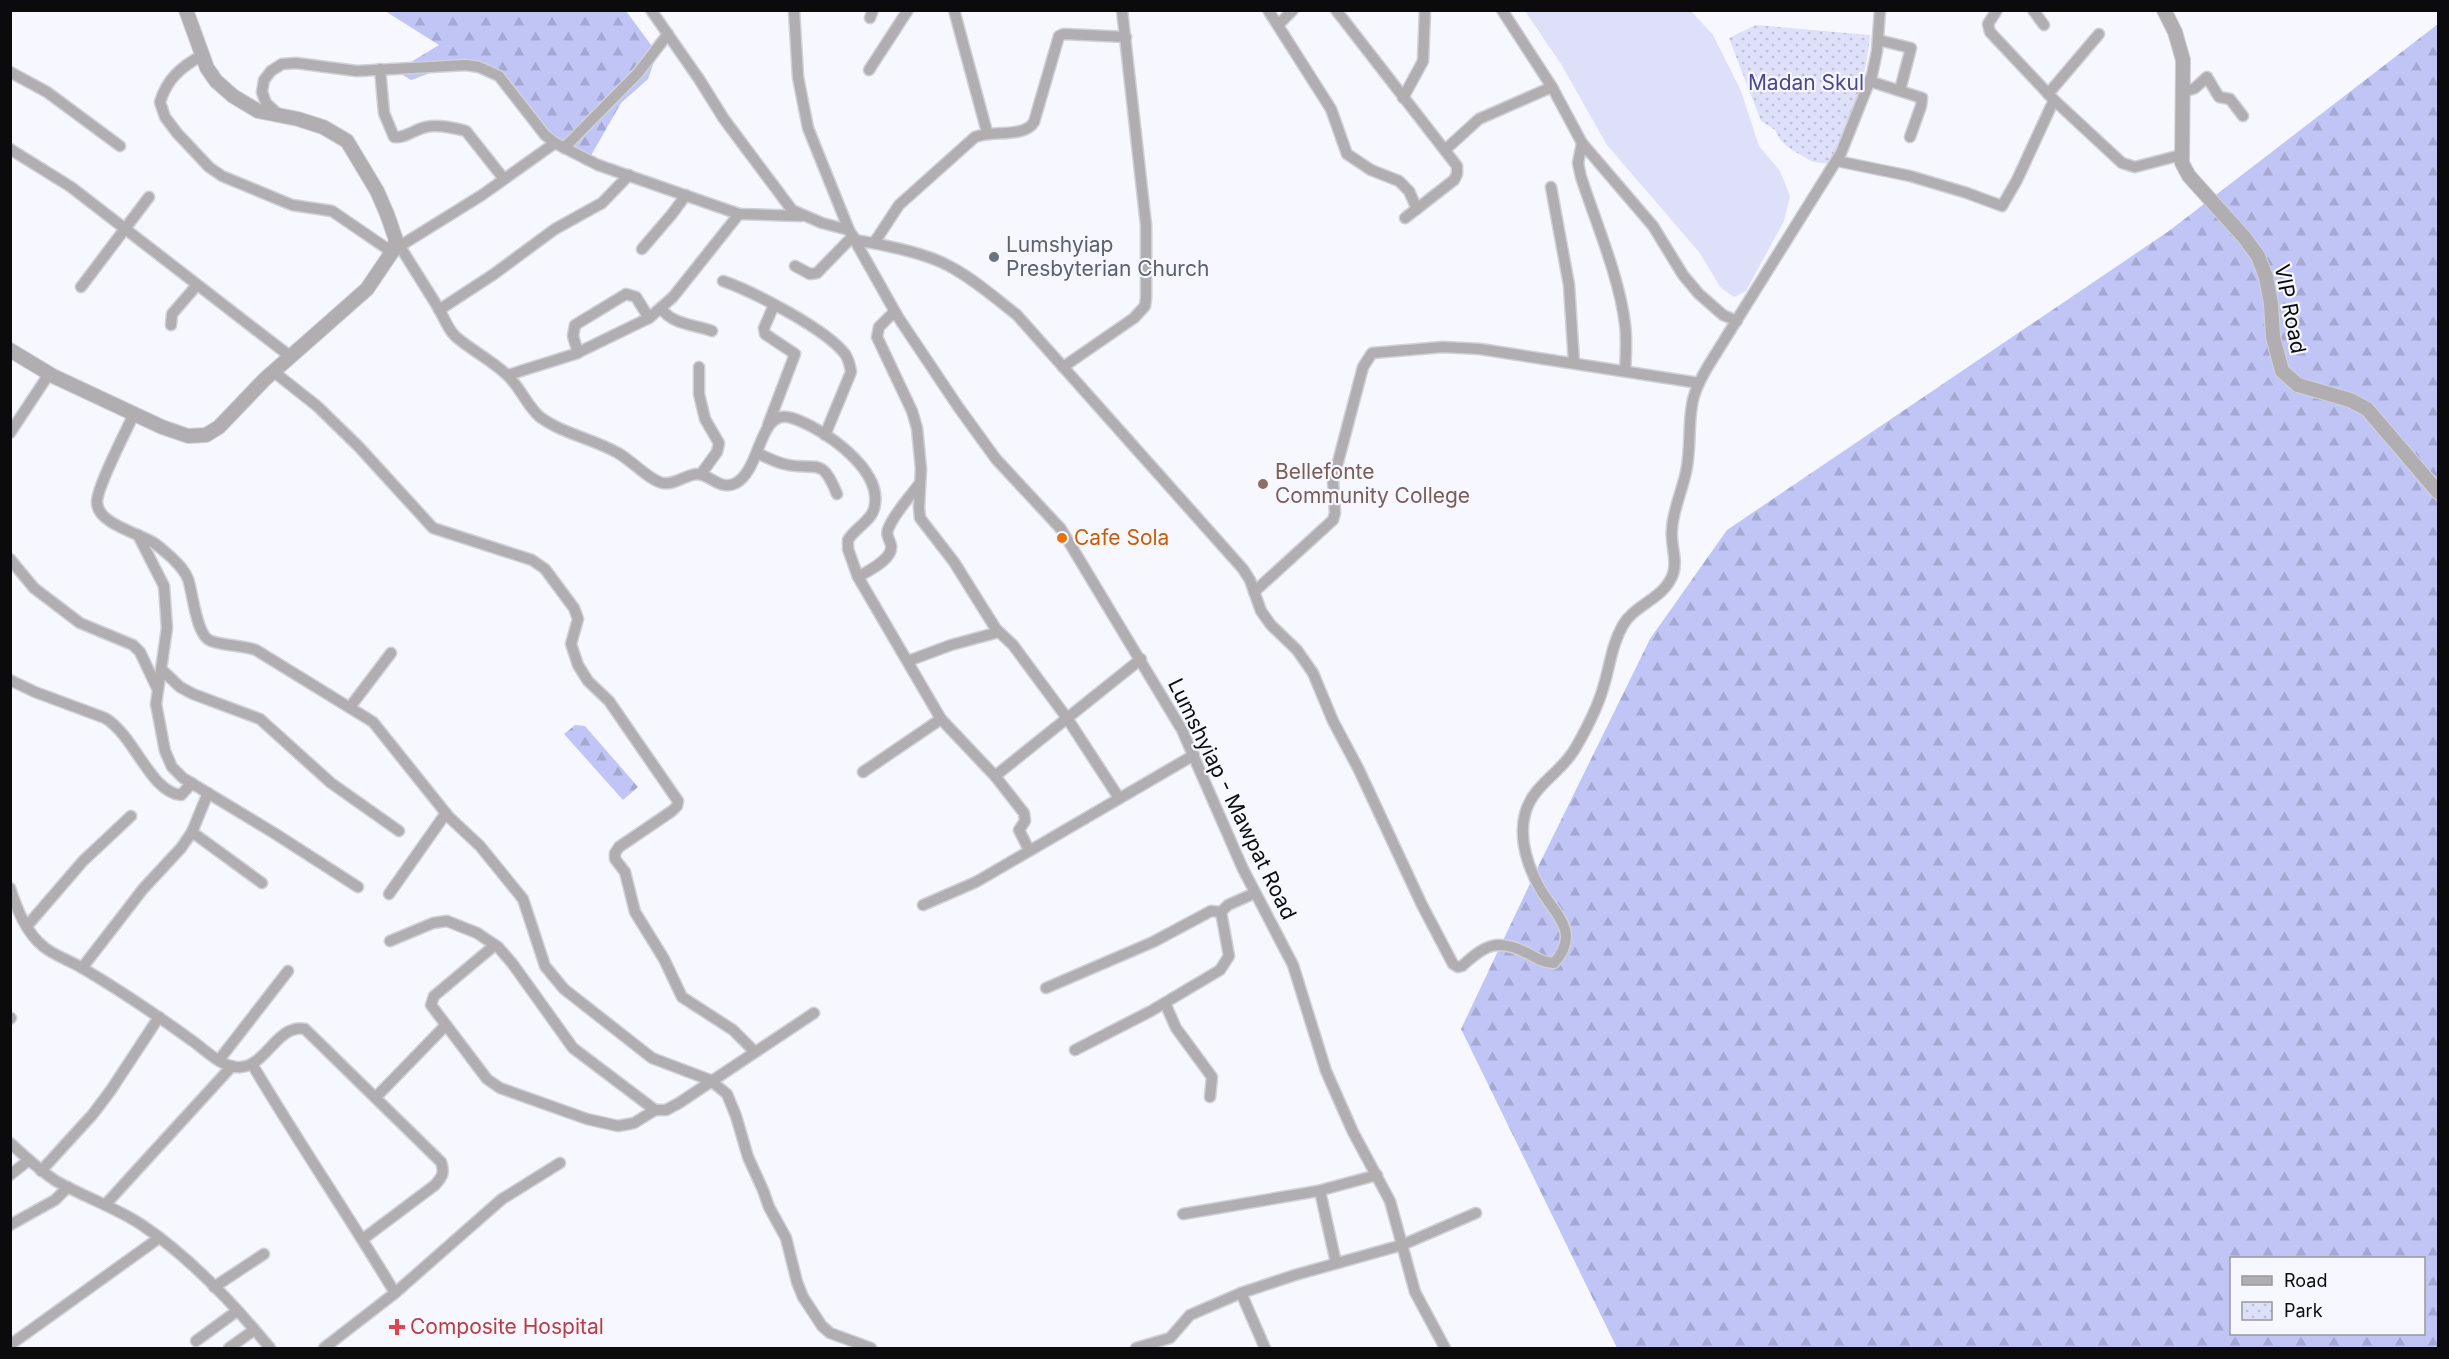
<svg xmlns="http://www.w3.org/2000/svg" width="2449" height="1359" font-family="Inter,sans-serif">
  <defs>
    <pattern id="forest-firs" width="22" height="20" patternUnits="userSpaceOnUse" patternTransform="scale(1.5)"><rect width="22" height="20" fill="#c0c5f6"/><path d="M5 1l3.5 6h-7zM16 11l3.5 6h-7z" fill="#a4a8d2"/></pattern>
    <pattern id="park-dots" width="8" height="8" patternUnits="userSpaceOnUse" patternTransform="scale(1.5)"><rect width="8" height="8" fill="#dde0f8"/><path d="M2 2h.1M6 6h.1" fill="none" stroke="#bcbfd3" stroke-width="1.8" stroke-linecap="round"/></pattern>
  </defs>
  <rect width="100%" height="100%" fill="#f6f7ff"/>
  <path fill="#dde0f8" d="M 1525,11 L 1691,11 L 1713,35 L 1741,91 L 1759,146 L 1780,171 L 1790,196 L 1784,221 L 1746,291 L 1734,297 L 1721,288 L 1699,252 L 1607,145 L 1561,64 Z"/>
  <g fill="url(#forest-firs)" fill-rule="evenodd">
    <path d="M 385,11 L 626,11 L 657,53 L 648,79 L 621,103 L 585,166 C 540,136 513,66 451,69 C 438,69 423,76 411,80 L 396,71 L 439,45 Z"/>
    <path d="M 2438,24 L 2438,1348 L 1617,1348 L 1461,1029 L 1535,873 L 1650,639 L 1727,530 L 2169,231 ZM 2232,1258 L 2424,1258 L 2424,1334 L 2232,1334 Z"/>
    <path d="M 575,725 L 585,726 L 638,787 L 623,800 L 564,734 Z"/>
  </g>
  <path fill="url(#park-dots)" d="M 1756,25 L 1870,35 C 1866,82 1851,122 1830,164 L 1813,162 L 1792,150 L 1781,141 L 1775,130 L 1761,121 L 1729,38 Z"/>
  <g fill="none" stroke-linecap="round" stroke-linejoin="round">
    <defs>
      <g id="minor">
        <path d="M 651,10 L 699,79 L 724,119 L 792,210 L 822,223 L 849,230"/>
        <path d="M 794,10 L 798,77 L 808,128 L 849,230 L 898,317 L 959,408 L 996,459 L 1061,529 L 1182,730 L 1243,869 L 1293,965 L 1326,1071 L 1353,1132 L 1390,1201 L 1415,1292 L 1445,1348"/>
        <path d="M 954,10 L 987,132"/>
        <path d="M 1268,10 L 1331,109 L 1347,154 L 1371,170 L 1399,181 L 1409,191 L 1417,209"/>
        <path d="M 1336,10 L 1457,166 L 1457,174 L 1454,180 L 1405,218"/>
        <path d="M 1502,10 L 1552,87 L 1582,143 L 1653,226 L 1683,275 L 1699,294 L 1723,315 L 1737,321"/>
        <path d="M 1997,10 L 1988,24 L 1990,32 L 2054,100 L 2122,163 L 2135,167 L 2181,155"/>
        <path d="M 2033,10 L 2044,25"/>
        <path d="M 870,18 L 873,10"/>
        <path d="M 1278,25 L 1293,10"/>
        <path d="M 1878,40 L 1911,48 L 1900,90"/>
        <path d="M 201,56 C 181,67 167,79 160,102 L 165,117 L 177,133 L 209,167 L 222,176 L 292,205 L 332,211 L 392,252"/>
        <path d="M 380,69 L 384,113 L 394,137 C 404,139 415,129 426,127 C 438,124 454,128 466,131 L 504,179"/>
        <path d="M 869,70 L 908,10"/>
        <path d="M 10,72 L 47,92 L 120,146"/>
        <path d="M 1869,81 L 1922,98 L 1921,106 L 1910,137"/>
        <path d="M 2183,92 L 2195,88 L 2207,77 L 2219,97 L 2230,99 L 2243,116"/>
        <path d="M 2048,94 L 2099,34"/>
        <path d="M 1403,98 L 1423,61 L 1425,10"/>
        <path d="M 279,115 L 266,103 L 262,92 L 264,80 L 271,71 L 282,64 L 296,63 L 357,71 L 466,65 L 479,67 L 499,76 L 545,135 L 555,143 L 598,165 L 739,214 L 801,216"/>
        <path d="M 1582,143 L 1578,163 L 1581,177 C 1596,223 1619,276 1625,324 C 1627,340 1626,355 1625,371"/>
        <path d="M 564,148 L 638,73 L 668,34"/>
        <path d="M 10,149 L 71,187 L 291,357"/>
        <path d="M 1445,150 L 1479,119 L 1552,87"/>
        <path d="M 1837,161 L 1910,176 L 1967,193 L 2002,206 L 2017,180 L 2054,100"/>
        <path d="M 1551,187 L 1569,285 L 1574,363"/>
        <path d="M 396,240 C 410,263 425,286 439,309 C 444,318 448,329 455,336 C 471,350 491,360 506,374 C 520,386 526,405 540,417 C 563,434 594,439 618,453 C 631,460 650,481 663,483 C 676,485 686,474 698,474 C 711,475 720,491 736,483 C 762,469 758,407 792,418 C 823,428 885,470 874,509 C 871,521 854,529 848,540 L 848,549 L 858,577 L 941,719 L 995,776 L 1024,813 L 1025,821 L 1019,830 L 1029,850"/>
        <path d="M 855,240 C 881,244 926,253 949,266 C 974,279 995,298 1017,315 L 1243,569 L 1250,580 L 1261,611 L 1271,625 L 1297,650 L 1313,673 L 1333,721 L 1359,770 L 1422,905 L 1453,964 L 1458,967 L 1462,966 C 1485,945 1497,938 1527,953 C 1536,958 1542,962 1554,963 C 1580,934 1558,917 1542,892 C 1529,870 1518,840 1525,814 C 1532,785 1562,773 1576,747 C 1587,728 1598,707 1604,685 C 1610,665 1612,644 1623,625 C 1635,604 1664,599 1673,574 C 1678,559 1670,544 1672,529 C 1673,510 1682,491 1686,472 C 1691,450 1688,427 1692,405 C 1694,390 1702,376 1710,363 L 1841,153 L 1872,75 L 1877,51 L 1880,10"/>
        <path d="M 874,243 L 899,205 L 975,137 C 994,130 1024,138 1034,122 L 1059,36 L 1064,34 L 1126,37"/>
        <path d="M 400,246 L 482,195 L 555,143"/>
        <path d="M 642,249 L 672,214 L 686,195"/>
        <path d="M 795,266 L 810,274 L 817,273 L 853,236"/>
        <path d="M 723,281 C 754,292 826,329 845,354 C 849,360 850,365 851,372 L 825,435"/>
        <path d="M 81,287 L 149,197"/>
        <path d="M 662,309 C 671,324 696,325 712,331"/>
        <path d="M 439,310 L 494,274 L 555,229 L 602,203 L 629,175"/>
        <path d="M 894,312 L 879,327 L 877,337 L 912,411 L 917,428 L 921,469 L 919,507 L 920,518 L 954,562 L 996,629 L 1013,645 L 1067,718 L 1119,798"/>
        <path d="M 171,325 L 172,314 L 197,285"/>
        <path d="M 578,353 L 573,336 L 575,325 L 626,294 L 636,297 L 649,318"/>
        <path d="M 699,367 L 699,394 L 705,419 L 719,443 L 717,452 L 701,474"/>
        <path d="M 1063,367 L 1134,318 L 1145,306 L 1146,298 L 1146,225 L 1122,10"/>
        <path d="M 274,372 L 317,406 L 359,447 L 433,528 L 532,560 L 545,569 L 574,608 L 578,619 L 571,644 L 578,665 L 588,681 L 609,701 L 678,801 L 677,806 L 672,811 L 619,847 L 615,853 L 615,859 L 625,872 L 635,912 L 664,959 L 682,997 L 733,1030 L 755,1052"/>
        <path d="M 508,375 L 575,354 L 649,318 L 673,297 L 739,214"/>
        <path d="M 134,414 C 126,431 97,487 97,502 C 97,524 139,533 154,543 C 160,547 165,552 171,557 C 178,564 184,569 188,579 C 193,593 196,636 211,641 C 225,646 241,645 256,650 L 373,722 L 449,817 L 480,846 L 523,899 L 545,966 L 564,989 L 652,1058 L 710,1080 L 727,1094 L 736,1116 L 748,1157 L 763,1190 L 769,1207 L 786,1238 L 797,1282 L 803,1297 L 822,1326 L 830,1333 L 871,1348"/>
        <path d="M 768,425 L 795,354 L 765,334 L 764,328 L 774,305"/>
        <path d="M 10,433 L 49,374"/>
        <path d="M 757,453 C 766,457 775,462 784,464 C 816,472 821,454 837,494"/>
        <path d="M 138,535 L 164,586 L 167,628 L 156,704 L 165,751 L 172,767 L 183,778 L 274,833 L 358,887"/>
        <path d="M 10,559 L 34,588 L 80,623 L 133,645 L 140,652 L 157,688"/>
        <path d="M 858,577 C 868,571 894,559 891,545 C 889,538 885,534 889,527 C 896,511 910,497 920,483"/>
        <path d="M 1254,592 L 1333,520 L 1335,513 L 1333,481 L 1363,367 L 1372,353 L 1443,347 L 1480,349 L 1699,383"/>
        <path d="M 908,661 L 951,645 L 999,632"/>
        <path d="M 161,669 L 180,687 L 193,694 L 260,719 L 331,783 L 399,831"/>
        <path d="M 10,680 L 35,692 L 105,718 C 135,736 150,792 181,795 L 192,783"/>
        <path d="M 350,707 L 391,653"/>
        <path d="M 863,772 L 941,719"/>
        <path d="M 995,776 L 1141,659"/>
        <path d="M 192,832 L 262,883"/>
        <path d="M 10,888 C 17,909 26,933 44,947 C 55,956 71,961 84,969 C 121,991 158,1016 194,1042 C 206,1051 224,1069 241,1067 C 267,1065 277,1024 305,1029 L 441,1162 C 445,1173 442,1177 435,1185 L 363,1239"/>
        <path d="M 389,894 L 446,813"/>
        <path d="M 923,905 L 976,882 L 1194,755"/>
        <path d="M 27,926 L 83,861 L 131,816"/>
        <path d="M 390,941 L 433,923 L 447,921 L 477,933 L 498,947 L 512,963 L 573,1048 L 655,1110 L 666,1110 L 679,1103 L 814,1013"/>
        <path d="M 495,945 L 434,996 L 431,1005 L 487,1079 L 500,1088 L 587,1119 L 618,1126 L 634,1123 L 655,1110"/>
        <path d="M 82,968 L 143,889 L 181,848 L 192,832 L 208,793"/>
        <path d="M 1046,988 L 1153,942 L 1211,911 L 1221,912"/>
        <path d="M 1165,1003 L 1176,1028 L 1212,1077 L 1210,1097"/>
        <path d="M 10,1019 L 11,1018"/>
        <path d="M 1075,1050 L 1151,1011 L 1220,970 L 1229,956 L 1221,912 L 1228,905 L 1255,893"/>
        <path d="M 219,1060 L 288,971"/>
        <path d="M 252,1064 C 298,1142 349,1216 395,1293"/>
        <path d="M 376,1097 L 446,1025"/>
        <path d="M 10,1143 C 25,1156 39,1170 56,1181 C 84,1197 115,1207 142,1225 C 191,1258 233,1303 270,1348"/>
        <path d="M 41,1171 L 93,1114 L 111,1090 L 159,1017"/>
        <path d="M 10,1175 L 29,1160"/>
        <path d="M 1320,1191 L 1336,1263"/>
        <path d="M 105,1205 L 232,1066"/>
        <path d="M 1183,1214 L 1318,1191 L 1377,1175"/>
        <path d="M 10,1225 L 55,1200 L 68,1187"/>
        <path d="M 214,1287 L 264,1254"/>
        <path d="M 1241,1293 L 1265,1348"/>
        <path d="M 196,1341 L 237,1311"/>
        <path d="M 10,1345 L 159,1238"/>
        <path d="M 229,1348 L 254,1330"/>
        <path d="M 324,1348 L 395,1293 L 502,1199 L 560,1163"/>
        <path d="M 1136,1348 L 1170,1338 L 1190,1315 L 1241,1293 L 1295,1275 L 1402,1245 L 1476,1213"/>
      </g>
      <g id="tertiary">
        <path d="M 2164,10 L 2175,32 L 2183,60 L 2182,163 L 2189,176 L 2244,237 L 2258,256 L 2266,277 L 2271,304 L 2273,337 L 2282,371 L 2298,385 L 2350,400 L 2367,409 L 2438,492"/>
        <path d="M 10,350 L 53,376 L 162,427 L 188,436 L 206,435 L 219,427 L 265,379 L 367,289 L 392,252 L 396,240 L 387,214 L 377,191 L 347,141 L 323,127 L 298,119 L 258,111 L 233,96 L 216,81 L 207,68 L 186,10"/>
      </g>
    </defs>
    <use href="#minor" stroke="#d0d1d8" stroke-width="13"/>
    <use href="#tertiary" stroke="#d0d1d8" stroke-width="16"/>
    <use href="#minor" stroke="#b1aeb1" stroke-width="10"/>
    <use href="#tertiary" stroke="#b1aeb1" stroke-width="14"/>
  </g>
  <circle fill="#6b7280" stroke="#f6f7ff" stroke-width="2" cx="994" cy="257" r="6"/>
  <circle fill="#8d6e63" stroke="#f6f7ff" stroke-width="2" cx="1263" cy="484" r="6"/>
  <circle fill="#e8710a" stroke="#f6f7ff" stroke-width="2" cx="1062" cy="538" r="6"/>
  <path fill="#e0444e" stroke="#f6f7ff" stroke-width="2" d="M394 1318h6v6h6v6h-6v6h-6v-6h-6v-6h6z"/>
  <g text-anchor="middle" stroke-width="4.5" stroke-linejoin="round" paint-order="stroke">
    <g font-size="21" fill="#484890" stroke="#f6f7ff">
      <text x="1806" y="90">Madan Skul</text>
    </g>
    <g font-size="21" fill="#5b616d" stroke="#f6f7ff" text-anchor="start">
      <text x="1006" y="252">Lumshyiap<tspan x="1006" dy="24">Presbyterian Church</tspan></text>
    </g>
    <g font-size="21" fill="#0b0b0e" stroke="#f6f7ff">
      <text transform="translate(2290 309) rotate(79)" y="7">VIP Road</text>
      <text transform="translate(1232 799) rotate(64)" y="7">Lumshyiap - Mawpat Road</text>
    </g>
    <g font-size="21" fill="#785e54" stroke="#f6f7ff" text-anchor="start">
      <text x="1275" y="479">Bellefonte<tspan x="1275" dy="24">Community College</tspan></text>
    </g>
    <g font-size="21" fill="#c56008" stroke="#f6f7ff" text-anchor="start">
      <text x="1074" y="545">Cafe Sola</text>
    </g>
    <g font-size="21" fill="#be3a42" stroke="#f6f7ff" text-anchor="start">
      <text x="410" y="1334">Composite Hospital</text>
    </g>
  </g>
  <rect width="2449" height="1359" fill="none" stroke="#0b0b0e" stroke-width="24"/>
  <rect x="2230" y="1257" width="195" height="78" fill="#f6f7ff" stroke="#98999f" stroke-width="1.5"/>
  <rect x="2242" y="1276" width="30" height="9" fill="#b1aeb1" stroke="#98999f" stroke-width="1.5"/>
  <text x="2284" y="1287" font-size="18" fill="#0b0b0e">Road</text>
  <rect x="2242" y="1302" width="30" height="18" fill="url(#park-dots)" stroke="#98999f" stroke-width="1.5"/>
  <text x="2284" y="1317" font-size="18" fill="#0b0b0e">Park</text>
</svg>
